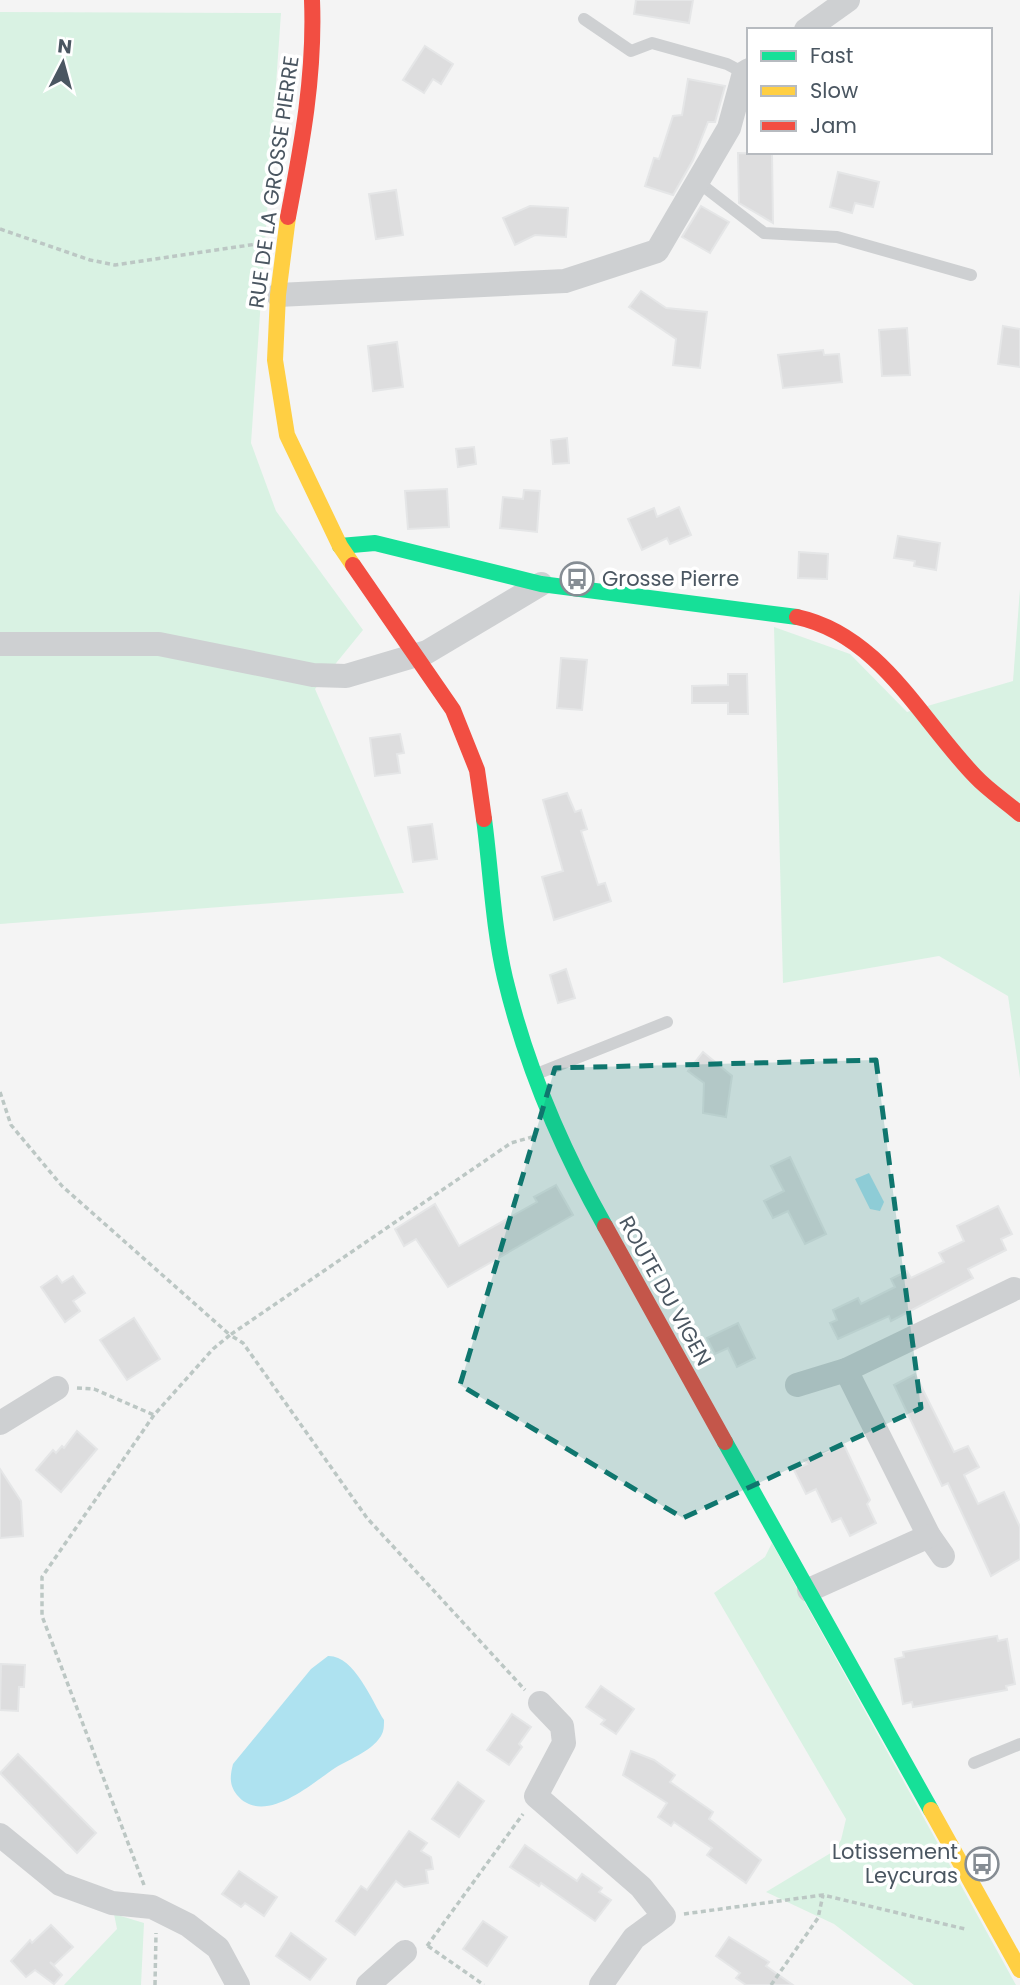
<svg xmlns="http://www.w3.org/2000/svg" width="1020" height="1985" font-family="Poppins,sans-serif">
  <rect width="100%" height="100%" fill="#f4f4f4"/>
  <g fill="#d9f2e3">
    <path d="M 0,12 L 281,13 L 251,443 L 276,511 L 363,630 L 315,689 L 404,893 L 0,924 Z"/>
    <path d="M 1020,589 L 1020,1078 L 1008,996 L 939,956 L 783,983 L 774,627 L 850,654 L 907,712 L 1013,681 Z"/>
    <path d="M 772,1543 L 1016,1985 L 914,1985 L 834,1924 L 766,1892 L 834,1851 L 841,1840 L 846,1819 L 714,1593 L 765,1557 Z"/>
    <path d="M 114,1914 L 144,1923 L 141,1985 L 64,1985 L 117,1929 Z"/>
  </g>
  <g fill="#aee2f0">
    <path d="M 869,1173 L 884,1202 L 880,1211 L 870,1209 L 855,1179 Z"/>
    <path d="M 328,1656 C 354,1655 372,1701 384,1720 C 384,1726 384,1731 381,1736 C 370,1753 348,1759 332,1770 C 309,1786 263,1826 237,1795 C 229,1785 230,1776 233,1764 L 311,1669 Z"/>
  </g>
  <g fill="#ddddde" stroke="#e5e6e7" stroke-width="2">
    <path d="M 636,0 L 693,0 L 689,23 L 634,14 Z"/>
    <path d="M 425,46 L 453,64 L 441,84 L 433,79 L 424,93 L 403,80 Z"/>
    <path d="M 688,79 L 725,86 L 715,122 L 708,122 L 693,160 L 673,195 L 645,186 L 654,158 L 659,159 L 673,116 L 682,115 Z"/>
    <path d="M 738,153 L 772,154 L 773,223 L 739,203 Z"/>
    <path d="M 838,172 L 879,182 L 873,207 L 855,203 L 852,213 L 830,207 Z"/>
    <path d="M 396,190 L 403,235 L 376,239 L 369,194 Z"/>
    <path d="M 530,206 L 568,208 L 566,237 L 535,235 L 515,245 L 503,218 Z"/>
    <path d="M 701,206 L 729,222 L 710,253 L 682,237 Z"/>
    <path d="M 641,291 L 666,308 L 707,312 L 700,368 L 673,365 L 676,339 L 629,307 Z"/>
    <path d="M 1003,326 L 1020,329 L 1020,367 L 998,364 Z"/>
    <path d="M 907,328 L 910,375 L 882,376 L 879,330 Z"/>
    <path d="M 397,342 L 403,387 L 373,391 L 368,346 Z"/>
    <path d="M 823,350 L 824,355 L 839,354 L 842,382 L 783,388 L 778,355 Z"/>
    <path d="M 567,438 L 569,463 L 553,464 L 551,440 Z"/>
    <path d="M 474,447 L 476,464 L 458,467 L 456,449 Z"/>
    <path d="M 447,489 L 449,527 L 408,529 L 405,491 Z"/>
    <path d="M 524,490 L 540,491 L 537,532 L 500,528 L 503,497 L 523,499 Z"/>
    <path d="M 679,507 L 691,535 L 670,544 L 667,538 L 642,550 L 628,519 L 654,508 L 657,517 Z"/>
    <path d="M 898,536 L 940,543 L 936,570 L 914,566 L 915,561 L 894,558 Z"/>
    <path d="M 799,552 L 828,554 L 827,579 L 798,578 Z"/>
    <path d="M 561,658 L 587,660 L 582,710 L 557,708 Z"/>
    <path d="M 728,674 L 747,674 L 748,714 L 728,714 L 728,703 L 692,703 L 692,686 L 728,685 Z"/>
    <path d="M 400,734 L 404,753 L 397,754 L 400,773 L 375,776 L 370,738 Z"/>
    <path d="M 567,793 L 575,812 L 581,810 L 587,829 L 581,831 L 598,885 L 605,883 L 611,901 L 554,920 L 542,877 L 563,871 L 543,800 Z"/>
    <path d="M 432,824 L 437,859 L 413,862 L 408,827 Z"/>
    <path d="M 566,969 L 575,998 L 558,1003 L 550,975 Z"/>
    <path d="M 703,1052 L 732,1076 L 726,1117 L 703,1113 L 704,1083 L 688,1071 Z"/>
    <path d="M 790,1157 L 826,1234 L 805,1244 L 788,1211 L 773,1218 L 764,1201 L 784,1191 L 771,1166 Z"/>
    <path d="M 556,1185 L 573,1215 L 448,1287 L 416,1239 L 404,1246 L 395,1229 L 435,1204 L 459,1246 L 537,1202 L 534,1197 Z"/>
    <path d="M 998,1206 L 1012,1234 L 1001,1239 L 1006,1250 L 968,1269 L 973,1278 L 891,1321 L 889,1316 L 838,1339 L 830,1323 L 837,1320 L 833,1310 L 858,1298 L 861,1304 L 895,1287 L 891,1279 L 907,1271 L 911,1278 L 944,1262 L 939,1253 L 964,1241 L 957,1226 Z"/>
    <path d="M 57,1276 L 62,1283 L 73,1276 L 85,1293 L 73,1301 L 80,1311 L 65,1322 L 41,1287 Z"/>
    <path d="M 134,1318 L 160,1359 L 127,1380 L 100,1340 Z"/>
    <path d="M 738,1323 L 755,1358 L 737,1367 L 728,1348 L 715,1354 L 707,1338 Z"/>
    <path d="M 915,1374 L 954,1452 L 968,1446 L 979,1467 L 964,1475 L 978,1504 L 1004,1492 L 1020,1527 L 1020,1559 L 991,1576 L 948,1483 L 942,1486 L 894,1385 Z"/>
    <path d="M 77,1431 L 97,1449 L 61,1492 L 36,1470 L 53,1450 L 56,1453 L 62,1446 L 64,1448 Z"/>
    <path d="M 844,1445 L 870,1500 L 867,1504 L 876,1523 L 850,1536 L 841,1518 L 832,1522 L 816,1489 L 806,1494 L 794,1470 L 807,1464 L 804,1460 Z"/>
    <path d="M 0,1469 L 21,1501 L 23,1536 L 0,1538 Z"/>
    <path d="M 997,1636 L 998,1641 L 1007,1639 L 1015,1684 L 1006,1686 L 1007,1690 L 913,1707 L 912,1702 L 903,1704 L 895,1659 L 904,1657 L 903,1652 Z"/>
    <path d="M 1,1664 L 25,1665 L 24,1687 L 19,1687 L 18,1711 L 0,1710 Z"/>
    <path d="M 601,1686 L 634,1709 L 616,1734 L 601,1724 L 605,1720 L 586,1707 Z"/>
    <path d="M 512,1714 L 531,1727 L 519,1744 L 522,1747 L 509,1765 L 487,1750 Z"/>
    <path d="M 631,1751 L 654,1760 L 675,1775 L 670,1782 L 713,1812 L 709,1819 L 761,1860 L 746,1883 L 707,1855 L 712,1848 L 674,1822 L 671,1826 L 658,1817 L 667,1803 L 623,1775 Z"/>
    <path d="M 18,1754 L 96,1833 L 77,1853 L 0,1773 Z"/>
    <path d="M 458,1782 L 484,1801 L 459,1837 L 432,1819 Z"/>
    <path d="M 409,1831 L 427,1843 L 421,1851 L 431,1857 L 433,1869 L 426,1870 L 428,1883 L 404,1887 L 396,1881 L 355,1935 L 336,1921 L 361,1886 L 367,1890 Z"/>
    <path d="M 525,1845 L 577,1881 L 582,1874 L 602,1888 L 599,1892 L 611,1900 L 595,1921 L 541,1883 L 539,1886 L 510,1867 Z"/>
    <path d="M 239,1871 L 277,1897 L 264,1916 L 245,1903 L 241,1907 L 222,1894 Z"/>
    <path d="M 483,1921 L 507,1937 L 487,1966 L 463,1949 Z"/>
    <path d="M 51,1925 L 73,1947 L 54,1965 L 50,1962 L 62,1975 L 54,1984 L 35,1970 L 26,1977 L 11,1961 L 30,1940 L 32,1943 Z"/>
    <path d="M 291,1933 L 326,1959 L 310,1980 L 276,1956 Z"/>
    <path d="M 729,1937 L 769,1962 L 766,1966 L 793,1985 L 746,1985 L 736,1978 L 740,1973 L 716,1956 Z"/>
  </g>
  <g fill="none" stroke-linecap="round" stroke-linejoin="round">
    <g stroke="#bcc7c4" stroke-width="3.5" stroke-dasharray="5 3.5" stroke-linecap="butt">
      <path d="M 0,229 L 90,260 L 115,265 L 257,244"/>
      <path d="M 0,1092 L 11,1125 L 62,1186 L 230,1335 L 511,1143 L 532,1137"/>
      <path d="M 77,1388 L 94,1389 L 154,1415"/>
      <path d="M 144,1885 L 42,1616 L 42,1577 L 154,1415 L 213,1349 L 230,1335 L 243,1343 L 367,1518 L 525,1690"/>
      <path d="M 684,1914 L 823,1895 L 965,1929"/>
      <path d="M 427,1946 L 523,1814"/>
      <path d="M 428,1946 L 484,1985"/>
      <path d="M 155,1985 L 156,1933"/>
      <path d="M 771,1985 L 818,1918 L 823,1895"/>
    </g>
    <g stroke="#ced0d2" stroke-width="12">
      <path d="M 584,19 L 631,51 L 652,43 L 727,64 L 744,73"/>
      <path d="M 698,182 L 764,233 L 837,237 L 971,275"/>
      <path d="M 534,1075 L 667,1022"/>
      <path d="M 974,1763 L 1020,1744"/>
    </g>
    <g stroke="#ced0d2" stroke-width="24">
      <path d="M 806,30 L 848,0"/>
      <path d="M 278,295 L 565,281 L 657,251 L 729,128 L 744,73 L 749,70"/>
      <path d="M 0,644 L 159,644 L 313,675 L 346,676 L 427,652 L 541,584"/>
      <path d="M 846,1370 L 929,1536 L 943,1556"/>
      <path d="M 797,1385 L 846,1370 L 1014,1289"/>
      <path d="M 0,1423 L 57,1388"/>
      <path d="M 809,1590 L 929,1536"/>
      <path d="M 540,1703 L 562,1726 L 564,1743 L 536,1796 L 641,1887 L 664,1916 L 634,1938 L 601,1985"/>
      <path d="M 0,1835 L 60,1884 L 112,1903 L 152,1907 L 188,1925 L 218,1948 L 238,1985"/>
      <path d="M 368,1985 L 405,1952"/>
    </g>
    <g stroke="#16e098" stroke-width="16">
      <path d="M 340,546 L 375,543 L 541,584 L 797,617"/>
      <path d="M 484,819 C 491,871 493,927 505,978 C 526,1066 561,1148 605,1226"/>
      <path d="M 725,1442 L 931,1810"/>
    </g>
    <g stroke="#ffcf43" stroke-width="16">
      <path d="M 288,217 L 278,295 L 275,360 L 287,435 L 340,546 L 353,565"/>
      <path d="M 931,1810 L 1020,1970"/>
    </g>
    <g stroke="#f24e42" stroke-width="16">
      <path d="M 288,217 C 302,144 315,75 312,0"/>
      <path d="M 353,565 L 453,710 L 477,770 L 484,819"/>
      <path d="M 797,617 C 880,635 920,719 975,776 C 988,790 1005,801 1020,814"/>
      <path d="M 605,1226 L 725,1442"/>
    </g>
  </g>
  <path fill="#0f766e" fill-opacity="0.2" stroke="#0f766e" stroke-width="5" stroke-dasharray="14 9" stroke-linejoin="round" d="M 876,1060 L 921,1408 L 683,1518 L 460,1385 L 555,1068 Z"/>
  <defs>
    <symbol id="bus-ring" viewBox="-11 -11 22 22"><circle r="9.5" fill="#fff" stroke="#868d94" stroke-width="1.5"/><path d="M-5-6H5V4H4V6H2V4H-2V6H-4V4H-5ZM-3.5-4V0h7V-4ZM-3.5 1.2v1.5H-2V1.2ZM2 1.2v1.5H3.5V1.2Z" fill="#868d94"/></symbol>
  </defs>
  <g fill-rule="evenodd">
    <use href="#bus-ring" x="558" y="560" width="38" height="38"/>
    <use href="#bus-ring" x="963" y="1845" width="38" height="38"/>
  </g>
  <g text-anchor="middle" stroke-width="7" stroke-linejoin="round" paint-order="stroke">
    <g font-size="21" fill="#4a5661" stroke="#fff">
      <text transform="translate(274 182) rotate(-82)" y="7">RUE DE LA GROSSE PIERRE</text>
      <text transform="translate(665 1291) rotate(61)" y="7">ROUTE DU VIGEN</text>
    </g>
    <g font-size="21" fill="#4a5661" stroke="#fff" text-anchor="start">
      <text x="602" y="586">Grosse Pierre</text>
      <text x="958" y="1859" text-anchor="end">Lotissement<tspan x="958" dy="24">Leycuras</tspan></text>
    </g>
  </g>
  <rect x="747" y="28" width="245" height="126" fill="#ffffff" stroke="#b7bbc0" stroke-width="2"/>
  <rect x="761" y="51" width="35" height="10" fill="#16e098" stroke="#b7bbc0" stroke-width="2"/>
  <text x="810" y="63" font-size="21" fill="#4a5661">Fast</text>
  <rect x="761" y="86" width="35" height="10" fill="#ffcf43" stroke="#b7bbc0" stroke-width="2"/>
  <text x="810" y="98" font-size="21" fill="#4a5661">Slow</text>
  <rect x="761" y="121" width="35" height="10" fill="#f24e42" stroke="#b7bbc0" stroke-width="2"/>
  <text x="810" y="133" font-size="21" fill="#4a5661">Jam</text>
  <g transform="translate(63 63) rotate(6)" stroke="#ffffff" stroke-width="5" paint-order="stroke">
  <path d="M0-5L12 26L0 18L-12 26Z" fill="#4a5661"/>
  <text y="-10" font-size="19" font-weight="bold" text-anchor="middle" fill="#4a5661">N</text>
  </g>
</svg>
